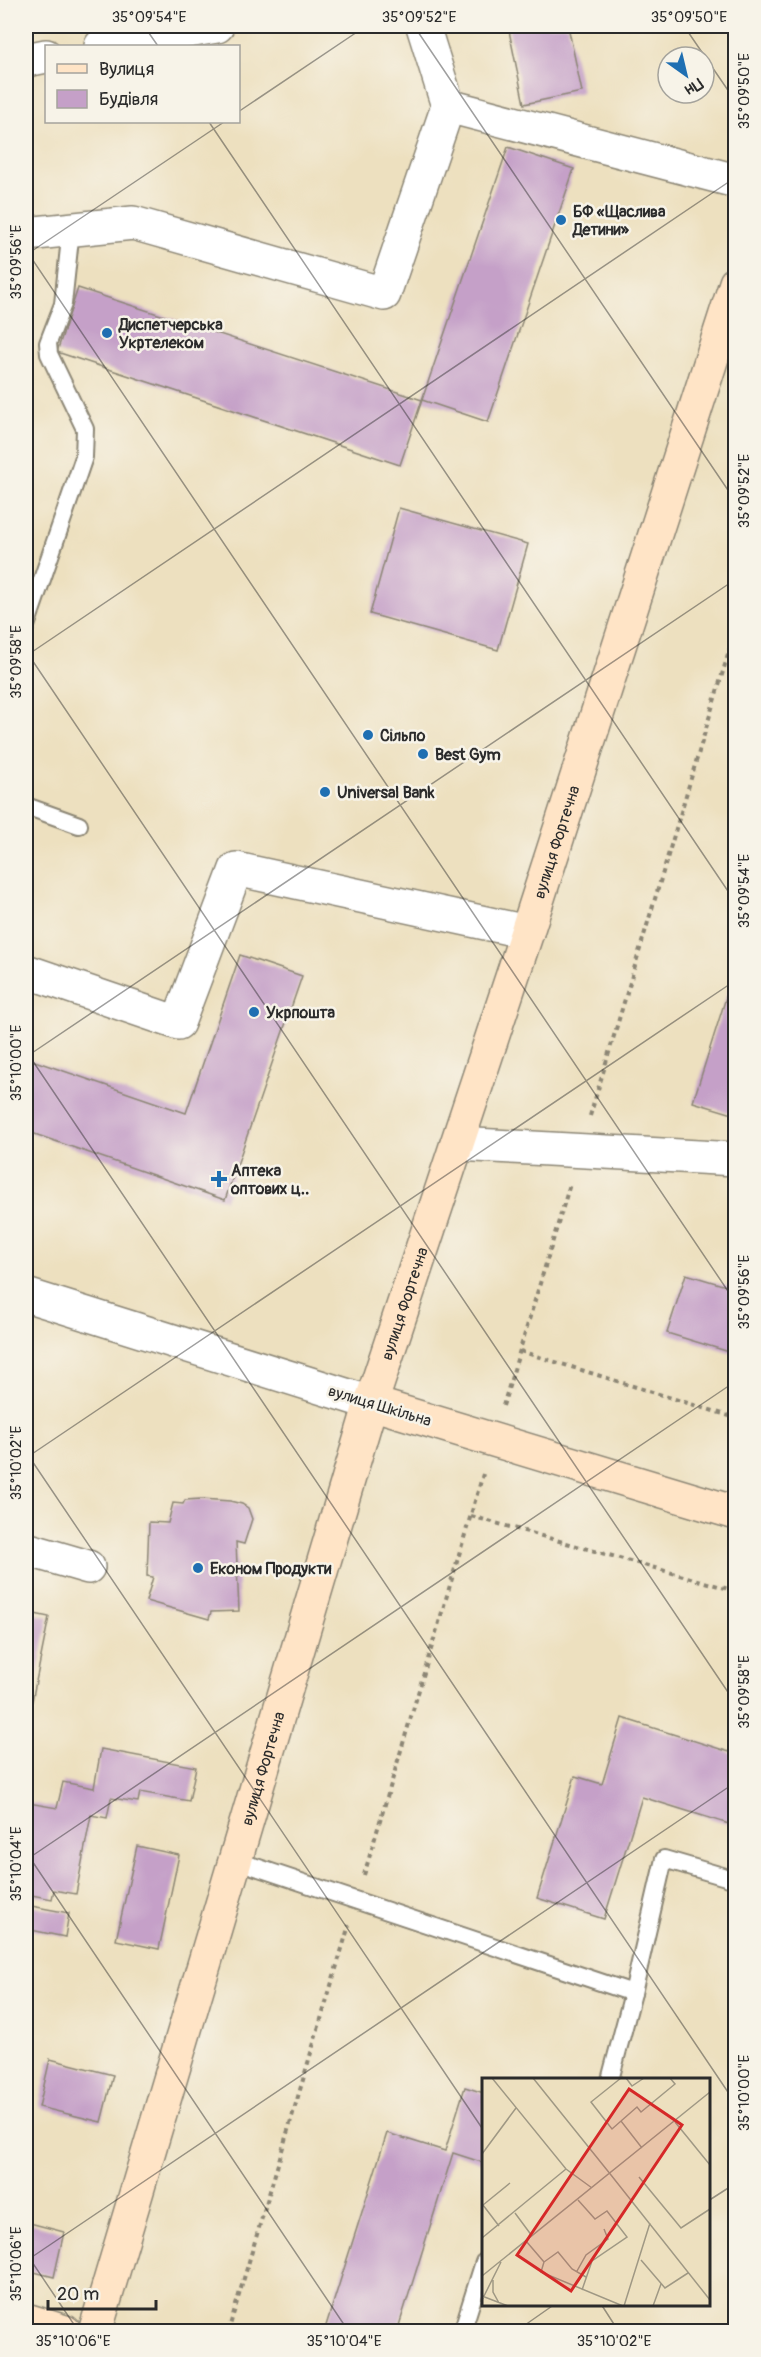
<svg xmlns="http://www.w3.org/2000/svg" width="761" height="2357" font-family="Pangolin,sans-serif">
  <rect width="100%" height="100%" fill="#f7f3e8"/>
  <filter id="ink" filterUnits="userSpaceOnUse"><feTurbulence type="fractalNoise" baseFrequency=".0167" numOctaves="2"/><feDisplacementMap in="SourceGraphic" scale="12" xChannelSelector="R" yChannelSelector="G"/><feConvolveMatrix kernelMatrix="1 2 1 2 8 2 1 2 1" color-interpolation-filters="sRGB"/></filter>
  <filter id="wash" filterUnits="userSpaceOnUse"><feTurbulence type="fractalNoise" baseFrequency=".008" numOctaves="4" result="noise"/><feDisplacementMap in="SourceGraphic" scale="24" xChannelSelector="R" yChannelSelector="G"/><feGaussianBlur stdDeviation="1.35" result="paint"/><feColorMatrix in="noise" values="0 0 0 0 0 0 0 0 0 0 0 0 0 0 0 0 0 1.4 0 .05"/><feComposite in="paint" operator="in"/></filter>
  <g filter="url(#wash)">
    <rect width="100%" height="100%" fill="#ede0bf"/>
    <g id="blocks">
      <g fill="#c5a0c8">
        <path d="M 508,26 L 568,26 L 582,92 L 524,104 Z"/>
        <path d="M 508,147 L 574,169 L 488,422 L 422,400 Z"/>
        <path d="M 78,288 L 422,400 L 400,465 L 57,352 Z"/>
        <path d="M 399,508 L 528,544 L 498,650 L 370,614 Z"/>
        <path d="M 240,955 L 302,976 L 225,1200 L 26,1131 L 26,1058 L 186,1113 Z"/>
        <path d="M 735,969 L 736,969 L 736,1115 L 693,1102 Z"/>
        <path d="M 686,1274 L 736,1289 L 736,1354 L 667,1333 Z"/>
        <path d="M 202,1499 L 230,1501 L 242,1504 L 248,1508 L 252,1519 L 244,1544 L 236,1542 L 239,1611 L 211,1612 L 209,1619 L 146,1601 L 153,1577 L 147,1576 L 149,1522 L 168,1523 L 173,1503 L 183,1504 L 185,1500 Z"/>
        <path d="M 30,1613 L 49,1617 L 27,1726 L 26,1636 Z"/>
        <path d="M 622,1718 L 736,1754 L 736,1809 L 734,1808 L 729,1824 L 642,1797 L 604,1919 L 537,1898 L 575,1776 L 602,1784 Z"/>
        <path d="M 101,1749 L 196,1767 L 189,1801 L 140,1792 L 138,1802 L 111,1798 L 107,1818 L 91,1815 L 76,1894 L 54,1890 L 52,1899 L 26,1894 L 26,1821 L 29,1803 L 57,1808 L 63,1782 L 94,1788 Z"/>
        <path d="M 137,1846 L 179,1855 L 159,1949 L 116,1940 Z"/>
        <path d="M 26,1905 L 69,1913 L 65,1937 L 26,1929 Z"/>
        <path d="M 50,2059 L 113,2075 L 101,2122 L 39,2107 Z"/>
        <path d="M 465,2087 L 484,2093 L 484,2163 L 453,2153 L 397,2332 L 324,2332 L 387,2133 L 445,2151 Z"/>
        <path d="M 26,2222 L 64,2232 L 54,2277 L 26,2270 Z"/>
      </g>
    </g>
  </g>
  <g filter="url(#ink)">
    <use href="#blocks" fill-opacity="0" stroke="#8c8675" stroke-width="1.5"/>
    <g fill="none" stroke-linecap="round" stroke-linejoin="round">
      <defs>
        <g id="lane">
          <path d="M 26,626 L 84,457 L 85,429 L 49,354 L 48,343 L 63,304 L 71,229"/>
          <path d="M 26,806 L 79,825"/>
          <path d="M 235,1860 L 633,1993 L 664,1859 L 736,1880"/>
          <path d="M 610,2080 L 633,1993"/>
          <path d="M 462,2332 L 484,2262"/>
        </g>
        <g id="street">
          <path d="M 423,26 L 448,106 L 736,181"/>
          <path d="M 101,46 L 217,26"/>
          <path d="M 26,60 L 46,56"/>
          <path d="M 26,234 L 133,223 L 384,294 L 448,106"/>
          <path d="M 26,971 L 178,1023 L 236,869 L 527,932"/>
          <path d="M 457,1144 L 736,1159"/>
          <path d="M 26,1295 L 371,1403"/>
          <path d="M 26,1549 L 88,1567"/>
        </g>
        <g id="secondary">
          <path d="M 371,1403 L 736,1513"/>
          <path d="M 26,2320 L 65,2332"/>
          <path id="s1" d="M 95,2332 L 371,1403 L 527,932 L 736,283"/>
        </g>
      </defs>
      <use href="#lane" stroke="#8c8675" stroke-width="20"/>
      <use href="#street" stroke="#8c8675" stroke-width="36"/>
      <use href="#secondary" stroke="#8c8675" stroke-width="36"/>
      <g stroke="#8c8675" stroke-width="4" stroke-dasharray="4.5 4.5" stroke-linecap="butt">
        <path d="M 590,1116 L 736,628"/>
        <path d="M 520,1351 L 736,1418"/>
        <path d="M 503,1406 L 570,1184"/>
        <path d="M 471,1516 L 736,1591"/>
        <path d="M 364,1875 L 483,1474"/>
        <path d="M 228,2332 L 349,1925"/>
      </g>
      <use href="#lane" stroke="#fff" stroke-width="16"/>
      <use href="#street" stroke="#fff" stroke-width="33"/>
      <use href="#secondary" stroke="#ffe4c6" stroke-width="33"/>
    </g>
  </g>
  <path fill="none" stroke="#2b2b2b" stroke-width="1.5" stroke-opacity="0.45" d="M 144,26 L 158,46M 414,26 L 736,502M 684,26 L 736,102M 238,112 L 366,26M 209,122 L 736,903M 26,250 L 736,1303M 26,255 L 224,122M 26,651 L 736,1704M 26,656 L 736,177M 26,1051 L 736,2104M 26,1057 L 736,579M 26,1452 L 484,2131M 26,1458 L 736,980M 26,1852 L 349,2332M 26,1860 L 736,1381M 708,2201 L 736,2183M 26,2253 L 79,2332M 26,2261 L 736,1782M 601,2304 L 619,2332M 515,2332 L 555,2304"/>
  <g fill="#1f6fb2" stroke="#f7f3e8" stroke-width="2">
    <circle cx="561" cy="220" r="6"/>
    <circle cx="107" cy="333" r="6"/>
    <circle cx="368" cy="735" r="6"/>
    <circle cx="423" cy="754" r="6"/>
    <circle cx="325" cy="792" r="6"/>
    <circle cx="254" cy="1012" r="6"/>
    <path d="M216 1170h6v6h6v6h-6v6h-6v-6h-6v-6h6z"/>
    <circle cx="198" cy="1568" r="6"/>
  </g>
  <g text-anchor="middle" stroke-width="5" stroke-linejoin="round" paint-order="stroke">
    <g font-size="16" font-weight="bold" fill="#2b2b2b" stroke="#f7f3e8" text-anchor="start">
      <text x="573" y="217">БФ «Щаслива<tspan x="573" dy="18">Детини»</tspan></text>
      <text x="119" y="330">Диспетчерська<tspan x="119" dy="18">Укртелеком</tspan></text>
      <text x="380" y="741">Сільпо</text>
      <text x="435" y="760">Best Gym</text>
      <text x="337" y="798">Universal Bank</text>
      <text x="266" y="1018">Укрпошта</text>
      <text x="231" y="1176">Аптека<tspan x="231" dy="18">оптових ц‥</tspan></text>
      <text x="210" y="1574">Економ Продукти</text>
    </g>
    <g font-size="16" fill="#2b2b2b" stroke="#f7f3e8">
      <text dy="6" stroke="none"><textPath href="#s1" startOffset="1560">вулиця Фортечна</textPath></text>
      <text dy="6" stroke="none"><textPath href="#s1" startOffset="1074">вулиця Фортечна</textPath></text>
      <text transform="translate(380 1405) rotate(17)" y="6">вулиця Шкільна</text>
      <text dy="6" stroke="none"><textPath href="#s1" startOffset="588">вулиця Фортечна</textPath></text>
    </g>
  </g>
  <g transform="translate(482 2078)">
    <rect width="228" height="228" fill="#ede0bf"/>
    <path fill="none" stroke="#9f9884" stroke-width="1.5" d="M 10,0 L 84,91 L 110,110M 51,0 L 129,97M 139,0 L 109,24 L 130,51 L 139,43 L 160,70M 144,0 L 150,8 L 162,0M 139,43 L 155,29 L 159,34 L 193,6 L 188,0M 193,44 L 228,87M 0,76 L 34,30M 129,97 L 228,222M 157,99 L 199,150 L 228,131M 96,122 L 113,141 L 125,133 L 145,159 L 110,183 L 100,212M 33,135 L 50,158M 17,148 L 1,127 L 28,105M 0,160 L 84,91M 44,163 L 62,184 L 59,194 L 141,228M 159,182 L 183,210 L 206,195M 62,184 L 76,174 L 90,191 L 104,199M 95,193 L 104,177 L 126,161 L 122,151M 0,198 L 228,14M 11,202 L 11,214 L 17,225M 0,218 L 26,228M 0,222 L 19,184M 142,228 L 168,145M 171,228 L 179,206"/>
    <path fill="#d62828" fill-opacity="0.15" stroke="#d62828" stroke-width="3" d="M 147,11 L 200,47 L 89,213 L 35,177 Z"/>
    <rect width="228" height="228" fill="none" stroke="#2b2b2b" stroke-width="3"/>
  </g>
  <rect width="761" height="2357" fill="none" stroke="#f7f3e8" stroke-width="66"/>
  <rect x="45" y="45" width="195" height="78" fill="#f7f3e8" stroke="#a5a39c" stroke-width="1.5"/>
  <rect x="57" y="64" width="30" height="9" fill="#ffe4c6" stroke="#a5a39c" stroke-width="1.5"/>
  <text x="99" y="75" font-size="18" fill="#2b2b2b">Вулиця</text>
  <rect x="57" y="90" width="30" height="18" fill="#c5a0c8" stroke="#a5a39c" stroke-width="1.5"/>
  <text x="99" y="105" font-size="18" fill="#2b2b2b">Будівля</text>
  <g transform="translate(686 75) rotate(146)"><circle r="28" fill="#f7f3e8" stroke="#a5a39c" stroke-width="1.5"/>
  <path d="M0-4.5L10 22L0 15L-10 22Z" fill="#1f6fb2"/>
  <text y="-9" font-size="16" font-weight="bold" text-anchor="middle" fill="#2b2b2b">Пн</text>
  </g>
  <path d="M48 2300v9h108v-9" fill="none" stroke="#2b2b2b" stroke-width="3"/>
  <text x="57" y="2300" font-size="18" fill="#2b2b2b" stroke="#f7f3e8" stroke-width="4.5" paint-order="stroke">20 m</text>
  <rect x="33" y="33" width="695" height="2291" fill="none" stroke="#2b2b2b" stroke-width="2"/>
  <g font-size="15" text-anchor="middle" fill="#2b2b2b">
    <text x="149" y="22">35°09'54"E</text>
    <text x="419" y="22">35°09'52"E</text>
    <text x="689" y="22">35°09'50"E</text>
    <text transform="translate(744 91) rotate(-90)" y="5">35°09'50"E</text>
    <text transform="translate(16 262) rotate(-90)" y="5">35°09'56"E</text>
    <text transform="translate(744 491) rotate(-90)" y="5">35°09'52"E</text>
    <text transform="translate(16 662) rotate(-90)" y="5">35°09'58"E</text>
    <text transform="translate(744 891) rotate(-90)" y="5">35°09'54"E</text>
    <text transform="translate(16 1063) rotate(-90)" y="5">35°10'00"E</text>
    <text transform="translate(744 1292) rotate(-90)" y="5">35°09'56"E</text>
    <text transform="translate(16 1463) rotate(-90)" y="5">35°10'02"E</text>
    <text transform="translate(744 1692) rotate(-90)" y="5">35°09'58"E</text>
    <text transform="translate(16 1864) rotate(-90)" y="5">35°10'04"E</text>
    <text transform="translate(744 2093) rotate(-90)" y="5">35°10'00"E</text>
    <text transform="translate(16 2264) rotate(-90)" y="5">35°10'06"E</text>
    <text x="73" y="2346">35°10'06"E</text>
    <text x="344" y="2346">35°10'04"E</text>
    <text x="614" y="2346">35°10'02"E</text>
  </g>
</svg>
